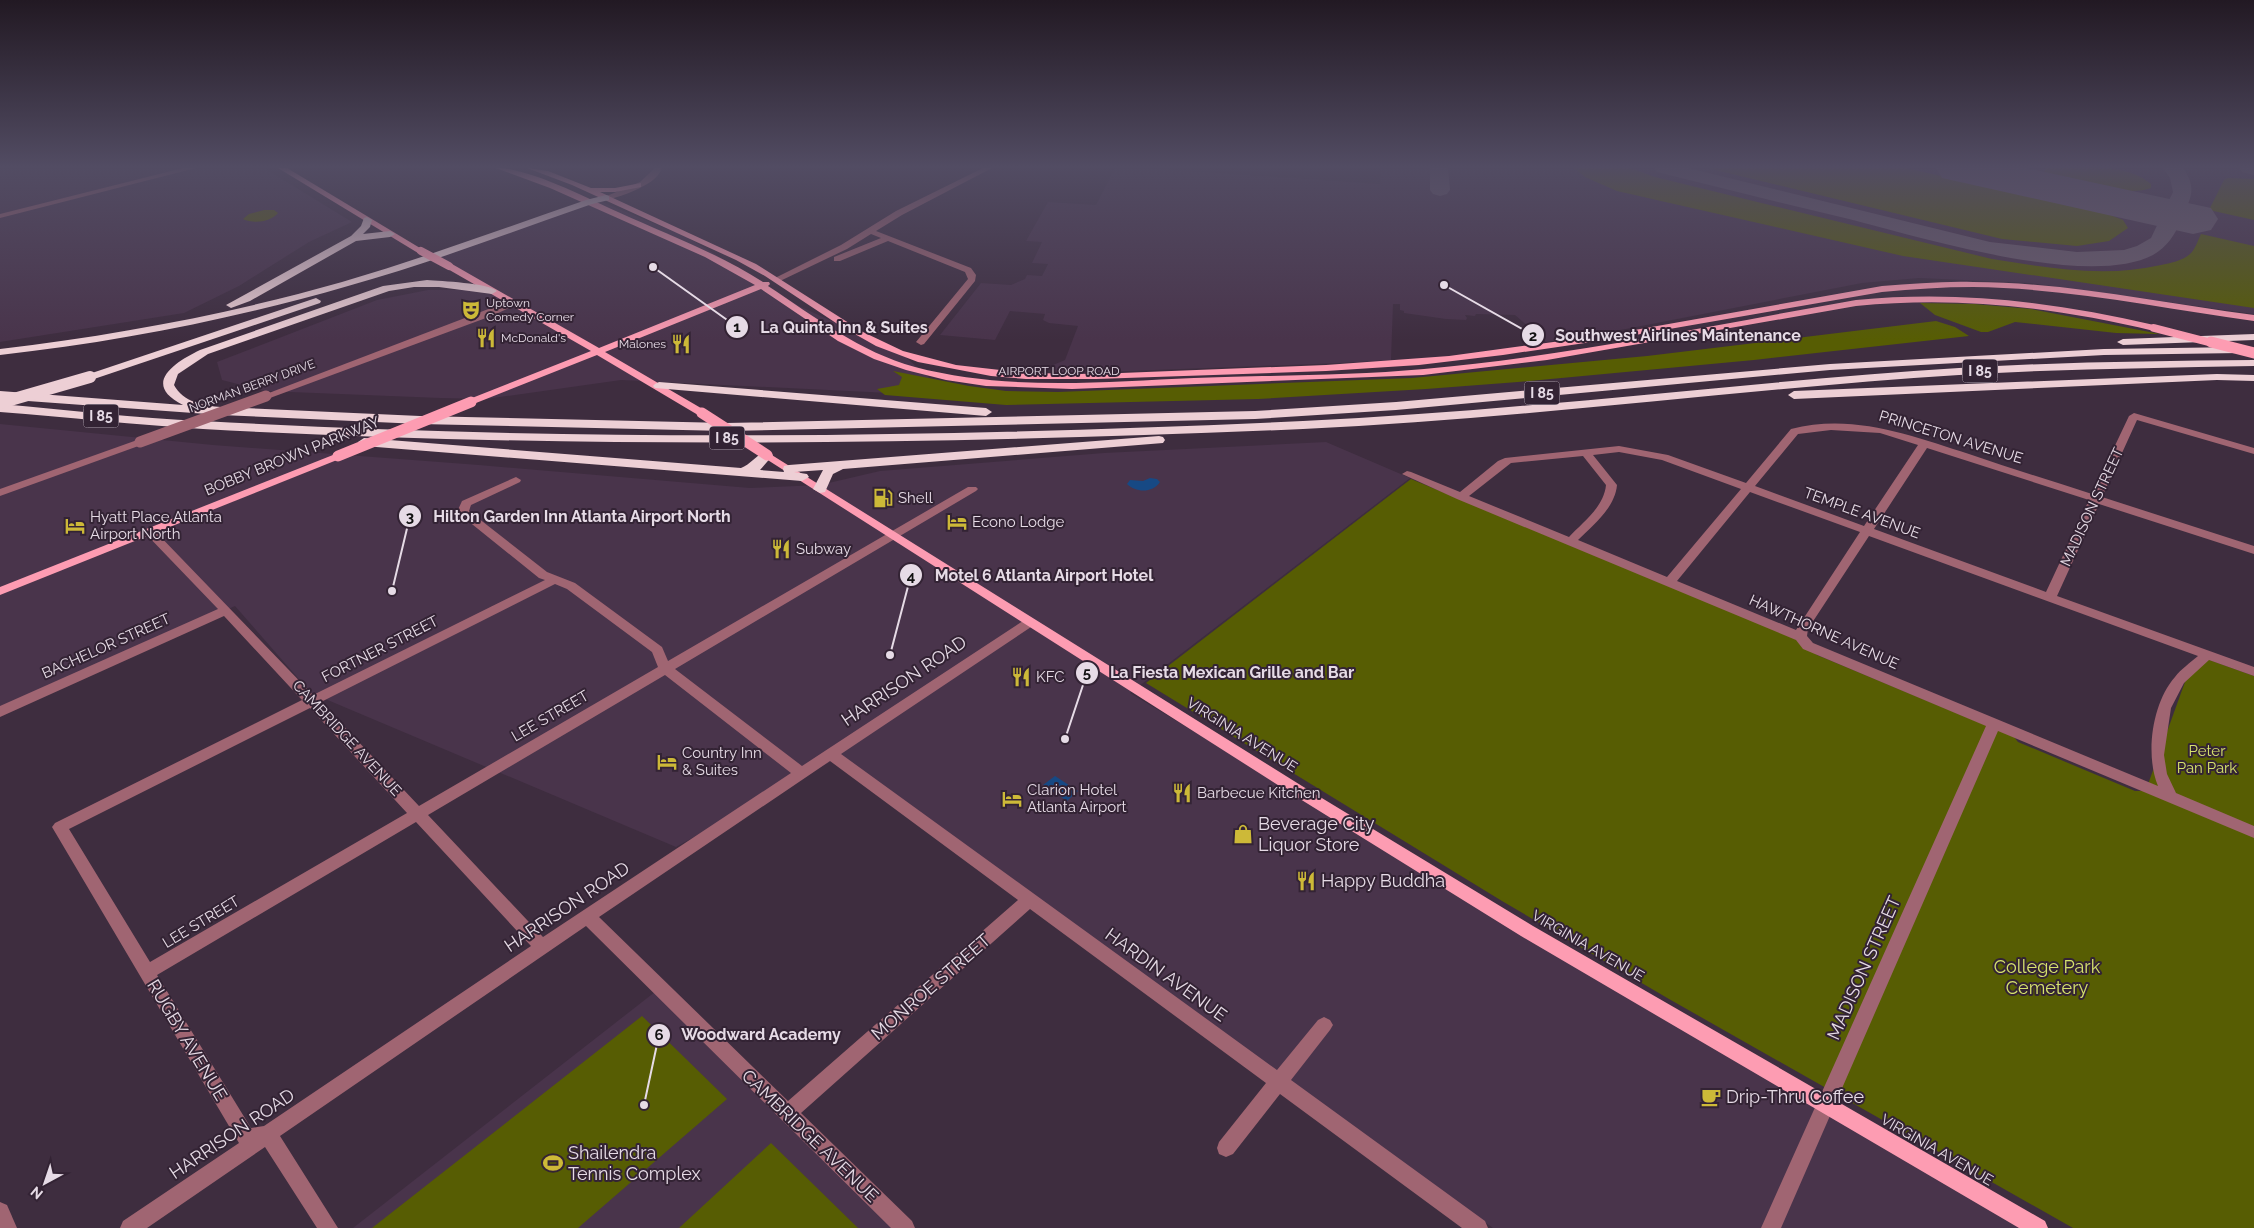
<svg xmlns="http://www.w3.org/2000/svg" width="2254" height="1228" font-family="Raleway,sans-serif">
  <rect width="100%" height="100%" fill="#3e2d3f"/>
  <g fill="#49344b">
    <path d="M 0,168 L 264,168 L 352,222 L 309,242 L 239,286 L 184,313 L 0,342 Z"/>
    <path d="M 1115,168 L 1144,168 L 1380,184 L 1381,168 L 2254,168 L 2254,314 L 2030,283 L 1919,278 L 1862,283 L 1626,329 L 1546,342 L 1515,315 L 1476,314 L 1475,316 L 1465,315 L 1467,318 L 1466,320 L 1446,319 L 1404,313 L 1404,311 L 1400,310 L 1400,304 L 1393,304 L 1391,360 L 1341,363 L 1051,374 L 1053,365 L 1065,360 L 1078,326 L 1049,323 L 1043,320 L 1045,314 L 1010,311 L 995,340 L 940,335 L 981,283 L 1011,285 L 1025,279 L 1027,275 L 1042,276 L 1048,264 L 1032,263 L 1042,242 L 1026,241 L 1048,202 L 1096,205 Z"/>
    <path d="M 597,200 L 687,237 L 799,306 L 901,353 L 950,396 L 621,380 L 486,399 L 440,398 L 265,391 L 222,380 L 217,362 L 377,300 L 428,290 L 485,290 L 432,259 Z"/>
    <path d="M 0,424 L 213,445 L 479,465 L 750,488 L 820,485 L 880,471 L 1104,453 L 1326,442 L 1410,478 L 1130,693 L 2021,1228 L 1493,1228 L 837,758 L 676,847 L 311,693 L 235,606 L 0,711 Z"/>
    <path d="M 660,988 L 905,1228 L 353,1228 Z"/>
  </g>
  <g fill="#575d03">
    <path d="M 1574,168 L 1630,168 L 1655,177 L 1992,259 C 2048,268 2105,278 2161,265 C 2170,263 2182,261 2190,254 C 2195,250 2198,240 2201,234 L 2254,246 L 2254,308 L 1903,256 L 1617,191 L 1585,177 Z"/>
    <path d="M 1707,168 L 1906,168 L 2105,213 L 2123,220 L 2128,228 L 2109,241 L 2077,246 L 2002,239 Z"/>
    <path d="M 2046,168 C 2080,168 2123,161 2151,184 L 2151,188 C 2126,198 2071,180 2043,174 Z"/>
    <path d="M 2228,178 L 2254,179 L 2254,220 L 2209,210 L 2224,180 Z"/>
    <path d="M 264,210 L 274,210 L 278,213 C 271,222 253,224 243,219 L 249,214 Z"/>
    <path d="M 1920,303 L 1974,304 L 2031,309 L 2160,334 L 2116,333 L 2015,322 L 1988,332 L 1981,332 L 1935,315 Z"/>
    <path d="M 1936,321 L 1955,327 L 1969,336 L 1754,360 L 1518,382 L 1426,389 L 1258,399 L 1006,405 L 885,395 L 877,389 L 899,385 L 902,377 L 893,371 L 969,386 L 1006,391 L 1058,392 L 1412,378 L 1647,356 Z"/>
    <path d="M 1411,479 L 1794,638 L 1817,655 L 2014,737 L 2018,742 L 2135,791 L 2143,791 L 2254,837 L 2254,1228 L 2073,1228 L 1669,999 L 1502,901 L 1146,683 Z"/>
    <path d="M 2204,658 L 2254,676 L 2254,831 L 2147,787 L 2185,682 Z"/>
    <path d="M 642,1016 L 727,1099 L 578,1228 L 372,1228 Z"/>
    <path d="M 771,1143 L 858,1228 L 679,1228 Z"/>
  </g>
  <g fill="#174984">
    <path d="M 1150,478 L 1157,479 L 1160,482 C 1153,493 1136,493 1127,484 L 1130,480 L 1143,481 Z"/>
    <path d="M 1055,776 L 1078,791 L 1067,801 L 1043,785 Z"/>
  </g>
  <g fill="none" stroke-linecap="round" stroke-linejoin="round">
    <g fill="#6c5d6d" fill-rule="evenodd">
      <path d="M 1430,168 L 1448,168 L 1450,190 L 1447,194 L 1440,196 L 1433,194 L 1430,190 Z"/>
      <path d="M 1655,168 L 1688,168 L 1990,242 L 2077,252 L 2124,250 L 2137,246 L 2151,238 L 2173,192 L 2170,178 L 2163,168 L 2183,168 C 2198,189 2190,199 2181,220 C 2175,235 2167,247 2153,255 C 2088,289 1920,237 1849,219 C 1785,204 1721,188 1657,172 Z"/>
      <path d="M 2240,168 L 2254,168 L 2254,175 L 2242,172 Z"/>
    </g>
    <path fill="#6c5d6d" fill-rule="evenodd" d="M 1936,168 L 2026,168 L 2211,208 L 2218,219 L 2211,230 L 2193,234 L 1942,178 Z"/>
    <g fill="#a06572" fill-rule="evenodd">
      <path d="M 183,168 L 196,168 L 0,218 L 0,214 Z"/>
      <path d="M 655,168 L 662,168 C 660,173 657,177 653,180 C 645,187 610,203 602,198 L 640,182 Z"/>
      <path d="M 983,168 L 992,168 L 902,215 L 876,231 L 971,268 L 976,275 L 975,281 L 924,344 L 921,345 L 916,342 L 968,279 L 965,272 L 888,241 L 840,261 L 834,261 L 834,257 L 881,238 L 871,234 L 847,249 L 780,281 L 773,279 L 841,245 L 896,211 Z"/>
      <path d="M 512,300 L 516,303 L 515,305 L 494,315 L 270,398 L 266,399 L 261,396 Z"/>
      <path d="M 2134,413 L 2254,448 L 2254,454 L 2137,420 L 2102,497 L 2254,546 L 2254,554 L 2099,504 L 2057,596 L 2254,667 L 2254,676 L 2209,660 L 2184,683 L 2171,708 L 2164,755 L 2167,774 L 2176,793 L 2254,826 L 2254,838 L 1998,731 L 1781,1228 L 1761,1228 L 1986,726 L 1803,649 L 1796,640 L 1457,499 L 1402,474 L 1407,471 L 1411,472 L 1460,492 L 1498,461 L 1505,458 L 1619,446 L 1668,455 L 1746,483 L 1791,429 C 1854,413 1911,436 1969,454 C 2010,468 2051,481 2092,494 L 2129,416 ZM 1831,430 L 1880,433 L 1918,445 L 1864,526 L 1755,486 L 1798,434 ZM 1927,448 L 2089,500 L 2046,592 L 1874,529 ZM 1619,452 L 1662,460 L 1741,489 L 1667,577 L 1578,540 C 1593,525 1615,508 1617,485 L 1593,455 ZM 1583,456 L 1606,485 C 1604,507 1583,522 1569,537 L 1469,496 L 1511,463 ZM 1750,492 L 1860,532 L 1796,630 L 1677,581 ZM 1869,536 L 2198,656 C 2190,663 2181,669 2175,677 C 2152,703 2145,755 2158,786 L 1813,643 L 1807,636 L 1808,629 Z"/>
      <path d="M 140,439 L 145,442 L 144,444 L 0,496 L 0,489 Z"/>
      <path d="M 516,477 L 521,480 L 520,482 L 471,505 L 469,511 L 547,572 L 575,583 L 662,647 L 668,661 L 968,487 L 976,487 L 978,489 L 976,491 L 675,669 L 802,766 L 1026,619 L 1034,619 L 1036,622 L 1034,625 L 841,754 L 1277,1070 L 1318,1020 L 1324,1017 L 1330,1020 L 1333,1025 L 1330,1030 L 1291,1080 L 1485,1221 L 1488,1228 L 1462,1228 L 1280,1094 L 1233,1154 L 1226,1157 L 1219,1154 L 1217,1148 L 1219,1142 L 1266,1083 L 1030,909 L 801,1113 L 912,1221 L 915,1228 L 891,1228 L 586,926 L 280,1136 L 338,1228 L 317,1228 L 265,1147 L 147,1228 L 120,1228 L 123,1221 L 239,1143 L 52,827 L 55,823 L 302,700 L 224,616 L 0,717 L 0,706 L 218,609 L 145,533 L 143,531 L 149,528 L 153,529 L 313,695 L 545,580 L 539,578 L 457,512 L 462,501 ZM 555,584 L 567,589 L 652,652 L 658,667 L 419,806 L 321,702 ZM 665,675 L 791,773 L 543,937 L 428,815 ZM 310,708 L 407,813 L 150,962 L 69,829 ZM 830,761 L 1018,900 L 788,1101 L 599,917 ZM 416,822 L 531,946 L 264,1126 L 251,1128 L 157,975 Z"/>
      <path d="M 0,1202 L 7,1205 L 17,1228 L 0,1228 Z"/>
    </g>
    <g fill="#fd9cb2" fill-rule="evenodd">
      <path d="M 278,168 L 287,168 L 425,251 L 418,253 Z"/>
      <path d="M 496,168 C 530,168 586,198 618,212 C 666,234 718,253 763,282 L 769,282 L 770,284 L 768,286 C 815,317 860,352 915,367 C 1006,391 1101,382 1194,378 C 1270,375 1348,376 1424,369 C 1569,356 1713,325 1856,300 C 1958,290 2055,302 2154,325 L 2159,328 L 2154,331 C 2053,307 1959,296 1856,306 L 1547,360 L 1423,375 L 1072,389 L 986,386 L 946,380 L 906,370 L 874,359 L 838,341 L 761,289 L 605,352 L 706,411 L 706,415 L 698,415 L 597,355 L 471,405 L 467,404 L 467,400 L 591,351 L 446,268 L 446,264 L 452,264 L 599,348 L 755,285 L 705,257 L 550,188 Z"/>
      <path d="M 527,168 L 548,171 L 591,188 L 615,188 L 641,183 L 641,187 L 615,192 L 600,192 L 756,264 L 863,332 L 903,351 L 956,365 L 1026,373 L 1096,374 L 1326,365 L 1449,356 L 1612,334 L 1882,286 C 1913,284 1943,281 1973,282 C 2067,282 2161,303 2254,315 L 2254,321 C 2161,308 2067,288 1973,287 C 1943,287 1913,289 1882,292 L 1612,339 L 1503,355 L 1419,365 L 1326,371 L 1096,379 L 1026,379 L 991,376 L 918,362 L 876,346 L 839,325 L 765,276 L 736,260 L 572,185 Z"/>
      <path d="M 767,452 L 1302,786 L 1533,926 L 2045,1221 L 2048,1228 L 2019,1228 L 1521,936 L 1292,794 L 763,457 L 762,455 Z"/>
      <path d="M 338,453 L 343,456 L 342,458 L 0,595 L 0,587 Z"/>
    </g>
    <g fill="#edcfd5" fill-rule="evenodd">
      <path d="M 606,195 L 609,196 L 609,200 L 592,204 C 511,232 431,263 348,286 C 234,319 118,342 0,355 L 0,349 C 116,335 230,314 342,282 C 424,258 505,228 586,200 Z"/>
      <path d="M 367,217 L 372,220 L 370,227 L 363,234 L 390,231 L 395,234 L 390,237 L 356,241 L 250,301 L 231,308 L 226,305 L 351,236 L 361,226 L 364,218 Z"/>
      <path d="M 427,280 C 441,281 488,283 497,291 L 492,294 L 439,287 L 414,287 L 389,291 L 208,354 L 178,374 L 174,385 C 183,402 204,406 221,407 L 420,416 L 726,423 L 1255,411 L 1396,402 L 1830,364 L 2104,349 L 2240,347 L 2246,350 L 2240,353 L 2104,355 L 1830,370 L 1396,410 L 1255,419 L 726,431 L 420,424 L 221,415 L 0,399 L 0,391 L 183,405 C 141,384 175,362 200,350 L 383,286 Z"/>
      <path d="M 316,298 L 321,301 L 320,303 L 94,379 L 90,380 L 84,377 L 86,375 Z"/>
      <path d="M 2254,334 L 2254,340 L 2123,345 L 2117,342 L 2123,339 Z"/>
      <path d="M 2254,360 L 2254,366 C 2156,368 2057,369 1959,375 C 1740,389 1523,419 1303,429 C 938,445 569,449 203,429 C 136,425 68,417 0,412 L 0,404 C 68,410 136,418 203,421 C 569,442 938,438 1303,421 C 1523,411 1740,382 1959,368 C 2057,362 2156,361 2254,360 Z"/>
      <path d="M 2217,374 L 2254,375 L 2254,381 L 2217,380 L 1794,399 L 1788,395 L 1794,391 Z"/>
      <path d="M 659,382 L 986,408 L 992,412 L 986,416 L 655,388 L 653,386 L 655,384 Z"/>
      <path d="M 1159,436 L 1163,437 L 1165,440 L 1163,443 L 843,469 L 833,474 L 825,492 L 820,493 L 813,489 L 823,470 L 794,472 L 807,474 L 809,477 L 802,481 L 364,446 L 358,442 L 364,438 L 741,468 C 751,464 757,454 767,451 L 773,455 L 760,470 L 784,472 L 783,469 L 784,466 L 789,465 Z"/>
    </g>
    <path stroke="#a06572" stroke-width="11" d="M 140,442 L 266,396"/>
    <g stroke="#fd9cb2" stroke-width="8">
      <path d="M 421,251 L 449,266"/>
      <path d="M 2154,328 L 2216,344"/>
    </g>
    <g stroke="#fd9cb2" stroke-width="11">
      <path d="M 2211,342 L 2254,353"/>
      <path d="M 702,413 L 767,455"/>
      <path d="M 338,456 L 471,402"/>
    </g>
    <path stroke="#edcfd5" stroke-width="12" d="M 0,403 L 90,377"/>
  </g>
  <linearGradient id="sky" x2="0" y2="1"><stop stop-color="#221923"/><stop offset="0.49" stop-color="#524c63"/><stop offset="1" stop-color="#524c63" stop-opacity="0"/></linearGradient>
  <rect width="2254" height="340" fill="url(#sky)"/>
  <defs>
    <symbol id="theatre-bare" viewBox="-9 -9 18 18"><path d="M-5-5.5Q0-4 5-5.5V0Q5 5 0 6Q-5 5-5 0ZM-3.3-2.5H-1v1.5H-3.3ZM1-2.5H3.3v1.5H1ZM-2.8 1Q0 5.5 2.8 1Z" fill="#cdb938" stroke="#332334" stroke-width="2.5" paint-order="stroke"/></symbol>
    <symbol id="restaurant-bare" viewBox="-9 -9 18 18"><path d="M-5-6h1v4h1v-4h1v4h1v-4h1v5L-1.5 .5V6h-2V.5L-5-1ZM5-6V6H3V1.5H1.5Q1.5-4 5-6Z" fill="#cdb938" stroke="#332334" stroke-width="2.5" paint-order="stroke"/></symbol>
    <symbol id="fuel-bare" viewBox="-9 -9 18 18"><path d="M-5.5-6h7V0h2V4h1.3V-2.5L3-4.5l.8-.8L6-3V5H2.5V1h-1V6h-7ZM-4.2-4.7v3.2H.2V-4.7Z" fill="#cdb938" stroke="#332334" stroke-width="2.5" paint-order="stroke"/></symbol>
    <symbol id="hotel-bare" viewBox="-9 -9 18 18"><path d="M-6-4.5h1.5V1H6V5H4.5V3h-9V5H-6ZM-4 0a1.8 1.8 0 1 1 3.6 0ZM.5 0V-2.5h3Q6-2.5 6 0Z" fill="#cdb938" stroke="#332334" stroke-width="2.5" paint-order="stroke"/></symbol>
    <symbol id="shop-bare" viewBox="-9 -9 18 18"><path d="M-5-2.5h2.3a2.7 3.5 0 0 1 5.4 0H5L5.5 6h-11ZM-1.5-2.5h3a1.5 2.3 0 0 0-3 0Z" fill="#cdb938" stroke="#332334" stroke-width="2.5" paint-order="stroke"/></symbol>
    <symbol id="cafe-bare" viewBox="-9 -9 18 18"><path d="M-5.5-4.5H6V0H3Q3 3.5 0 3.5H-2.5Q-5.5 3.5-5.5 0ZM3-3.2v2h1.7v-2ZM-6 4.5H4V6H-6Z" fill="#cdb938" stroke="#332334" stroke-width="2.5" paint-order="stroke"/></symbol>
    <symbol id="stadium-bare" viewBox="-9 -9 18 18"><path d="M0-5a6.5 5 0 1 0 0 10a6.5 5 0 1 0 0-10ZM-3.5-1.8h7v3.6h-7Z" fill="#cdb938" stroke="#332334" stroke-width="2.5" paint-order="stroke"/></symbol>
  </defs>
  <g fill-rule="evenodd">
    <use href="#theatre-bare" x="457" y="296" width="28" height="28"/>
    <use href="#restaurant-bare" x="472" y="324" width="28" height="28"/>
    <use href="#restaurant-bare" x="667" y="330" width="28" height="28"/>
    <use href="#fuel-bare" x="869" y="484" width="28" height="28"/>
    <use href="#hotel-bare" x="943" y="508" width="28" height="28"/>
    <use href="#hotel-bare" x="61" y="512" width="28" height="28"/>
    <use href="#restaurant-bare" x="767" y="535" width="28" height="28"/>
    <use href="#restaurant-bare" x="1007" y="663" width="28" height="28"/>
    <use href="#hotel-bare" x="653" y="748" width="28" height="28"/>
    <use href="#restaurant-bare" x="1168" y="779" width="28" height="28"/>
    <use href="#hotel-bare" x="998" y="785" width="28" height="28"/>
    <use href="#shop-bare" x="1229" y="820" width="28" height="28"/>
    <use href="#restaurant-bare" x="1292" y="867" width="28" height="28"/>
    <use href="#cafe-bare" x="1697" y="1083" width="28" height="28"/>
    <use href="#stadium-bare" x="539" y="1149" width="28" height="28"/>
  </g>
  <g text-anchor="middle" stroke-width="4" stroke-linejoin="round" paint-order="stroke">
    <g font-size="12" fill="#e6dbe6" stroke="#332334" text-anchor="start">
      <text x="486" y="307">Uptown<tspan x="486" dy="14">Comedy Corner</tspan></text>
      <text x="501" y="342">McDonald's</text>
      <text x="666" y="348" text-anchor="end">Malones</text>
    </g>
    <g font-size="12" fill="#e6dbe6" stroke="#332334">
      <text x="1059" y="375">AIRPORT LOOP ROAD</text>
      <text transform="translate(252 386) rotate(-20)" y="4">NORMAN BERRY DRIVE</text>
    </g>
    <g fill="#332334" stroke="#b0a4b1" stroke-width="1">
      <rect x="1962.5" y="359.5" width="35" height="23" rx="4"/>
      <rect x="1524.5" y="381.5" width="35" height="23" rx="4"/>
      <rect x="83.5" y="404.5" width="35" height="23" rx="4"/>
      <rect x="709.5" y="426.5" width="35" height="23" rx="4"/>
    </g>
    <g font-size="14" font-weight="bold" fill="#e6dbe6">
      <text x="1980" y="376">I 85</text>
      <text x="1542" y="398">I 85</text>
      <text x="101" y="421">I 85</text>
      <text x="727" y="443">I 85</text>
    </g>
    <g font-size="15" fill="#e6dbe6" stroke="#332334">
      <text transform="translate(1951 437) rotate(17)" y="5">PRINCETON AVENUE</text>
      <text transform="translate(292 456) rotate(-22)" y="5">BOBBY BROWN PARKWAY</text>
      <text transform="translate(2092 507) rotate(-65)" y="5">MADISON STREET</text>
      <text transform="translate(1862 513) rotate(20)" y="5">TEMPLE AVENUE</text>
      <text transform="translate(1824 632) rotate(24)" y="5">HAWTHORNE AVENUE</text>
      <text transform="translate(106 646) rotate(-24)" y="5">BACHELOR STREET</text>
      <text transform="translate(380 649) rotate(-27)" y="5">FORTNER STREET</text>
      <text transform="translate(550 716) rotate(-30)" y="5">LEE STREET</text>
      <text transform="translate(1242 735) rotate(32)" y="5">VIRGINIA AVENUE</text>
      <text transform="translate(347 738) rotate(47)" y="5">CAMBRIDGE AVENUE</text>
      <text transform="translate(201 922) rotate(-31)" y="5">LEE STREET</text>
      <text transform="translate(1588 946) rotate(30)" y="5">VIRGINIA AVENUE</text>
      <text transform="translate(1937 1150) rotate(30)" y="5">VIRGINIA AVENUE</text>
    </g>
    <g font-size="15" fill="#e6dbe6" stroke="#332334" text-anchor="start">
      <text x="898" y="503">Shell</text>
      <text x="90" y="522">Hyatt Place Atlanta<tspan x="90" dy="17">Airport North</tspan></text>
      <text x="972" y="527">Econo Lodge</text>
      <text x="796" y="554">Subway</text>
      <text x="1036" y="682">KFC</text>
      <text x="682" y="758">Country Inn<tspan x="682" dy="17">&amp; Suites</tspan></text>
      <text x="1027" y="795">Clarion Hotel<tspan x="1027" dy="17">Atlanta Airport</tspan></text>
      <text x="1197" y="798">Barbecue Kitchen</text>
    </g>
    <g font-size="15" fill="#d6e26d" stroke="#332334">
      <text x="2207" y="756">Peter<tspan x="2207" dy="17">Pan Park</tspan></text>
    </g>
    <g font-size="18" fill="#e6dbe6" stroke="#332334">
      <text transform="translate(904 681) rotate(-34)" y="6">HARRISON ROAD</text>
      <text transform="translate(567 907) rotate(-34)" y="6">HARRISON ROAD</text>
      <text transform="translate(1864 968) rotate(-66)" y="6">MADISON STREET</text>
      <text transform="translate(1166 975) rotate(36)" y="6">HARDIN AVENUE</text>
      <text transform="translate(931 987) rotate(-41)" y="6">MONROE STREET</text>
      <text transform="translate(187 1040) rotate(59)" y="6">RUGBY AVENUE</text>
      <text transform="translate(232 1134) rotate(-34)" y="6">HARRISON ROAD</text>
      <text transform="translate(810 1136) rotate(44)" y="6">CAMBRIDGE AVENUE</text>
    </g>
    <g font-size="18" fill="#e6dbe6" stroke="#332334" text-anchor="start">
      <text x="1258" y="830">Beverage City<tspan x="1258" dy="21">Liquor Store</tspan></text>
      <text x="1321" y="887">Happy Buddha</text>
      <text x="1726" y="1103">Drip-Thru Coffee</text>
      <text x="568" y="1159">Shailendra<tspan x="568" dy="21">Tennis Complex</tspan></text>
    </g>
    <g font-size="18" fill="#d6e26d" stroke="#332334">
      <text x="2047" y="973">College Park<tspan x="2047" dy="21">Cemetery</tspan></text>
    </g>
  </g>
  <path fill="none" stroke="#e6dbe6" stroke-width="2" d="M653 267L737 327M1444 285L1533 335M392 591L410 516M890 655L911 575M1065 739L1087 673M644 1105L659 1035"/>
  <g fill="#e6dbe6" stroke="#332334" stroke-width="2">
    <circle cx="653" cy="267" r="5"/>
    <circle cx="1444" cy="285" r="5"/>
    <circle cx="392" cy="591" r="5"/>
    <circle cx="890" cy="655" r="5"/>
    <circle cx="1065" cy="739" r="5"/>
    <circle cx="644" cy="1105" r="5"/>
    <circle cx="737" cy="327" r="12"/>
    <circle cx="1533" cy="335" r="12"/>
    <circle cx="410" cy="516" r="12"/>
    <circle cx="911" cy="575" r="12"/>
    <circle cx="1087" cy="673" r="12"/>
    <circle cx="659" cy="1035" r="12"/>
  </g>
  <g font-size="15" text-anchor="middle" font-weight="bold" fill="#111">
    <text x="737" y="332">1</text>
    <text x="1533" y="341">2</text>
    <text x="410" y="522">3</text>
    <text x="911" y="581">4</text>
    <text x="1087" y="678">5</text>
    <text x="659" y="1040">6</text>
  </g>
  <g font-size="16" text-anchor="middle" font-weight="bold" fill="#e6dbe6" stroke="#332334" stroke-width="4" stroke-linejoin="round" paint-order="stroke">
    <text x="844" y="333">La Quinta Inn &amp; Suites</text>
    <text x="1678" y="341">Southwest Airlines Maintenance</text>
    <text x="582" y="522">Hilton Garden Inn Atlanta Airport North</text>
    <text x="1044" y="581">Motel 6 Atlanta Airport Hotel</text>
    <text x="1232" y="678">La Fiesta Mexican Grille and Bar</text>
    <text x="761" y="1040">Woodward Academy</text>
  </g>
  <g transform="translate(45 1183) rotate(220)" stroke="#332334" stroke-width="4" paint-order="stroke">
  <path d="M0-4L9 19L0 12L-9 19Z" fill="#e6dbe6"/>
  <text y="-8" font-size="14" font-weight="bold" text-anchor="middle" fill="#e6dbe6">N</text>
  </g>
</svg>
